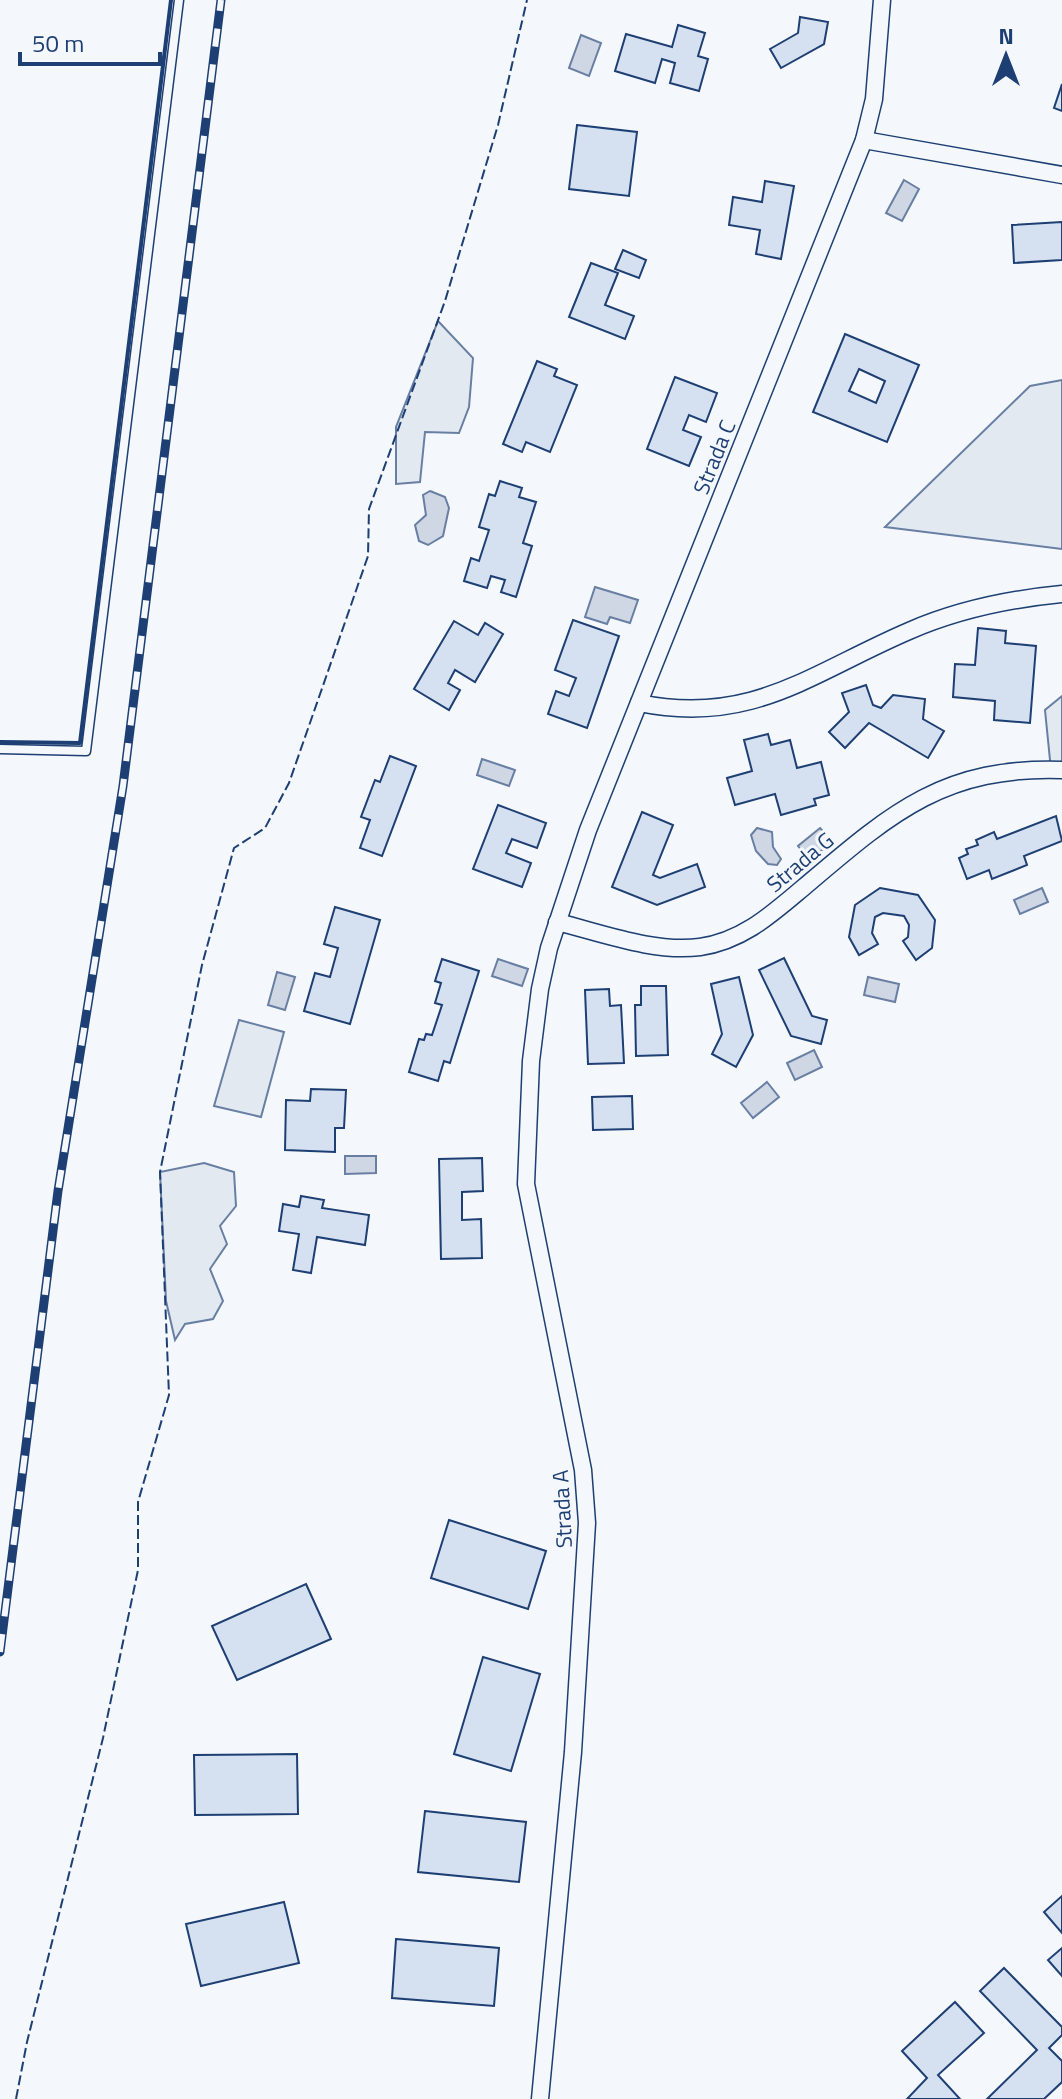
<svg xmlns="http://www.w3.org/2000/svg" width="1062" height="2099" font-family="'Titillium Web',sans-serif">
  <rect width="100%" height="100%" fill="#f4f7fb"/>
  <g fill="#e3e9f0" stroke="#687fa3" stroke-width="2">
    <path d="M 438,321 L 473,358 L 469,407 L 459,433 L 425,432 L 420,482 L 396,484 L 396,427 Z"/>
    <path d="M 1062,380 L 1062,549 L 885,527 L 1030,386 Z"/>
    <path d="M 1062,696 L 1062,770 L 1051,770 L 1045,710 Z"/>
    <path d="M 239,1020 L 284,1032 L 261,1117 L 214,1106 Z"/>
    <path d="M 204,1163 L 234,1172 L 236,1206 L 220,1226 L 227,1244 L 210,1269 L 223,1301 L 213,1319 L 185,1324 L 175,1340 L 166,1301 L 160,1172 Z"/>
  </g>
  <g fill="#cfd7e4" stroke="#687fa3" stroke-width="2">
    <path d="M 581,35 L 601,43 L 589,76 L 569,68 Z"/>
    <path d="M 904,180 L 919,189 L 902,221 L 886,213 Z"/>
    <path d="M 430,491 L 445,497 L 449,508 L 443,536 L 428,545 L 419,541 L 415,525 L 426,515 L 423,495 Z"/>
    <path d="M 595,587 L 638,600 L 630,623 L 610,617 L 607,624 L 585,617 Z"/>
    <path d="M 482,759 L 515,770 L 509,786 L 477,775 Z"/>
    <path d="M 757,828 L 772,832 L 773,847 L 781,859 L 777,865 L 768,864 L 756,851 L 751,835 Z"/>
    <path d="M 820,828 L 832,841 L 810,861 L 798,846 Z"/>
    <path d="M 1042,888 L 1048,902 L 1020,914 L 1014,900 Z"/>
    <path d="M 498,959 L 528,969 L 522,986 L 492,976 Z"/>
    <path d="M 277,972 L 295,977 L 285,1010 L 268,1005 Z"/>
    <path d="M 868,977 L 899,984 L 895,1002 L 864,995 Z"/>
    <path d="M 814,1050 L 822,1067 L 795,1080 L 787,1063 Z"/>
    <path d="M 767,1082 L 779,1097 L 753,1118 L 741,1103 Z"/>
    <path d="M 345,1156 L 376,1156 L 376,1173 L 345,1174 Z"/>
  </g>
  <g fill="#d5e0f0" stroke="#1d3f73" stroke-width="2" fill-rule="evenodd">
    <path d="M 800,17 L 828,22 L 824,44 L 781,68 L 770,49 L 798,33 Z"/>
    <path d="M 678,25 L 705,33 L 698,56 L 708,59 L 699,91 L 670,83 L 675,63 L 662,59 L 655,83 L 615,71 L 626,34 L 672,47 Z"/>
    <path d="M 1062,84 L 1062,111 L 1054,108 Z"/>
    <path d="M 577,125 L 637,132 L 629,196 L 569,189 Z"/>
    <path d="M 765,181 L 794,186 L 781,259 L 756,254 L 760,230 L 729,225 L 733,197 L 762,202 Z"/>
    <path d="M 1062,222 L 1062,260 L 1014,263 L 1012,225 Z"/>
    <path d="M 623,250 L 646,260 L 639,278 L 615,269 Z"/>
    <path d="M 591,263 L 618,273 L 605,305 L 634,316 L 625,339 L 569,317 Z"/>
    <path d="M 845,334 L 919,365 L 887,442 L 813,412 ZM 859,369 L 885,381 L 876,403 L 849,391 Z"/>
    <path d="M 537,361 L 557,369 L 554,376 L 577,385 L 550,452 L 526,442 L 522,452 L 503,444 Z"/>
    <path d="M 675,377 L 717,393 L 706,422 L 689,415 L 683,430 L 701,437 L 689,466 L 647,449 Z"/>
    <path d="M 500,481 L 522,488 L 519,497 L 536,502 L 523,543 L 532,546 L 516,597 L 501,592 L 505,580 L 491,576 L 487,588 L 464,581 L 471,558 L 479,561 L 489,530 L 479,527 L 489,494 L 495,496 Z"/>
    <path d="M 573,620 L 619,636 L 587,728 L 548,714 L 556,691 L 569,696 L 576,678 L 555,670 Z"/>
    <path d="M 454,621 L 478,635 L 485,623 L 503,634 L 475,682 L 455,670 L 448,683 L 460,690 L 449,710 L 414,689 Z"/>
    <path d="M 978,628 L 1006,631 L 1005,643 L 1036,646 L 1030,723 L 994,720 L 995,701 L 953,697 L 955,664 L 975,665 Z"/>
    <path d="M 866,685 L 873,705 L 881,708 L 893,695 L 925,699 L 923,719 L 944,731 L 928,758 L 869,723 L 845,748 L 829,732 L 849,712 L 842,693 Z"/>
    <path d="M 768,734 L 771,745 L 790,740 L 797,768 L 821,762 L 829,795 L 814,799 L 816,805 L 781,815 L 775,794 L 735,805 L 727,778 L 752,771 L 744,740 Z"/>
    <path d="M 390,756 L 416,766 L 382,856 L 360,848 L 370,820 L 361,817 L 375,780 L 380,782 Z"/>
    <path d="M 498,805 L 546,823 L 537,848 L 512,839 L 506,853 L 531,863 L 522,887 L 473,869 Z"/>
    <path d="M 642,812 L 673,825 L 653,875 L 660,878 L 697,864 L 705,887 L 657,905 L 612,887 Z"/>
    <path d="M 1056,816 L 1062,841 L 1024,856 L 1027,865 L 992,879 L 989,870 L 967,879 L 959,858 L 968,854 L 966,849 L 978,845 L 976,840 L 994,832 L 997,839 Z"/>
    <path d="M 880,888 L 918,895 L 935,920 L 932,948 L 916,960 L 903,941 L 908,937 L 909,925 L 904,916 L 883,913 L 875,917 L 872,933 L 878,944 L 859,955 L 849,937 L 855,905 Z"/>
    <path d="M 335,907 L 380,920 L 350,1024 L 304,1011 L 315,973 L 330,977 L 338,948 L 324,944 Z"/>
    <path d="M 784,958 L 812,1016 L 827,1020 L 821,1044 L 791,1036 L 759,970 Z"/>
    <path d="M 442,959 L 479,971 L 450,1063 L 444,1061 L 438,1081 L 409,1072 L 419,1039 L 424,1040 L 426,1034 L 432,1035 L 442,1005 L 435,1003 L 441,983 L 435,981 Z"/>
    <path d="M 739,977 L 753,1035 L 736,1067 L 712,1054 L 722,1034 L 711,984 Z"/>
    <path d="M 641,986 L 666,986 L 668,1055 L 636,1056 L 635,1005 L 641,1005 Z"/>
    <path d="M 609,989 L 610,1006 L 621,1005 L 624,1063 L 588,1064 L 585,990 Z"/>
    <path d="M 311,1089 L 346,1090 L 344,1128 L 335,1128 L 335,1152 L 285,1150 L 286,1100 L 310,1101 Z"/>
    <path d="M 632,1096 L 633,1129 L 593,1130 L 592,1097 Z"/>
    <path d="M 482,1158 L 483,1191 L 462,1192 L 462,1220 L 481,1219 L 482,1258 L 441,1259 L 439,1159 Z"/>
    <path d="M 301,1196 L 324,1200 L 322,1208 L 369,1215 L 365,1245 L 317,1237 L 311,1273 L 293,1270 L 299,1234 L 279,1231 L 283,1204 L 299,1207 Z"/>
    <path d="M 449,1520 L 546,1551 L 528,1609 L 431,1578 Z"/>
    <path d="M 306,1584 L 331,1639 L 237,1680 L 212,1626 Z"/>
    <path d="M 483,1657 L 540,1674 L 511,1771 L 454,1754 Z"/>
    <path d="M 297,1754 L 298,1814 L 195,1815 L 194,1755 Z"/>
    <path d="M 425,1811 L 526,1822 L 519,1882 L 418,1872 Z"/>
    <path d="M 1062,1896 L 1062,1933 L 1044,1912 Z"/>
    <path d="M 284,1902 L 299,1963 L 201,1986 L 186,1924 Z"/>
    <path d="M 396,1939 L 499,1948 L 494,2006 L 392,1998 Z"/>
    <path d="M 1062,1948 L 1062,1976 L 1048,1960 Z"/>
    <path d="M 1004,1968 L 1062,2027 L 1062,2035 L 1049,2048 L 1062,2061 L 1062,2082 L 1044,2099 L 987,2099 L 1037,2050 L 980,1991 Z"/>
    <path d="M 955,2002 L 984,2033 L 938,2075 L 960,2099 L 907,2099 L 927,2078 L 902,2051 Z"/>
  </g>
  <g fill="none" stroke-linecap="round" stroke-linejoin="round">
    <defs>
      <path id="service" d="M 0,749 L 86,751 L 179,0"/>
      <g id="minor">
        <path d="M 864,140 L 1062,175"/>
        <path d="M 639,703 C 752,726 811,673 909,631 C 957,610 1010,599 1062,594"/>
        <path d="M 557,922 C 602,933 654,953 700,947 C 743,941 773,913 804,887 C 890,814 943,766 1062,770"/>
        <path d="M 540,2099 L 573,1752 L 587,1523 L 583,1470 L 526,1184 L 531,1061 L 540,989 L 549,948 L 588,830 L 864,140 L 874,99 L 882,0"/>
      </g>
    </defs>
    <use href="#service" stroke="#1d3f73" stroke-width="11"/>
    <use href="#minor" stroke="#1d3f73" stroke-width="19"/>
    <use href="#service" stroke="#f4f7fb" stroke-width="8"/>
    <use href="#minor" stroke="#f4f7fb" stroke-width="16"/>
    <defs>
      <path id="rail" d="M 0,1652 L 58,1191 L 123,786 L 221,0"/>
    </defs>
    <use href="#rail" stroke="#1d3f73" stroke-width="9"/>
    <use href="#rail" stroke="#f4f7fb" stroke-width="6" stroke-dasharray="18" stroke-linecap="butt"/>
    <path stroke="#1d3f73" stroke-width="2" stroke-dasharray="10 4" stroke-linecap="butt" d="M 16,2099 L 27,2042 L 103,1738 L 138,1570 L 138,1502 L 169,1395 L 160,1172 L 202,965 L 234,848 L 265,828 L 289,783 L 326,677 L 368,556 L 369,509 L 445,301 L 498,125 L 527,0"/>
    <path stroke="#1d3f73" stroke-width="4" d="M 0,742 L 80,743 L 171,0"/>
  </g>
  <g text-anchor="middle" stroke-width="6" stroke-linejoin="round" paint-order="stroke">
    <g font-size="22" fill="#1d3f73" stroke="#f4f7fb">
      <text transform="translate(714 457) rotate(-68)" y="8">Strada C</text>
      <text transform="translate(800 862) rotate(-40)" y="8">Strada G</text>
      <text transform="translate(562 1509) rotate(-93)" y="8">Strada A</text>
    </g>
  </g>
  <g transform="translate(1006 56)" stroke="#f4f7fb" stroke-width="6" paint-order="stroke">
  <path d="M0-6L14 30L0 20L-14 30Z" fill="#1d3f73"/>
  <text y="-12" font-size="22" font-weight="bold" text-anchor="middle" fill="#1d3f73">N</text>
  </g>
  <path d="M20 52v12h140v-12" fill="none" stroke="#1d3f73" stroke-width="4"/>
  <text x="32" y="52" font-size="24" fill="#1d3f73" stroke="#f4f7fb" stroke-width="6" paint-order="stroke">50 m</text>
</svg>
